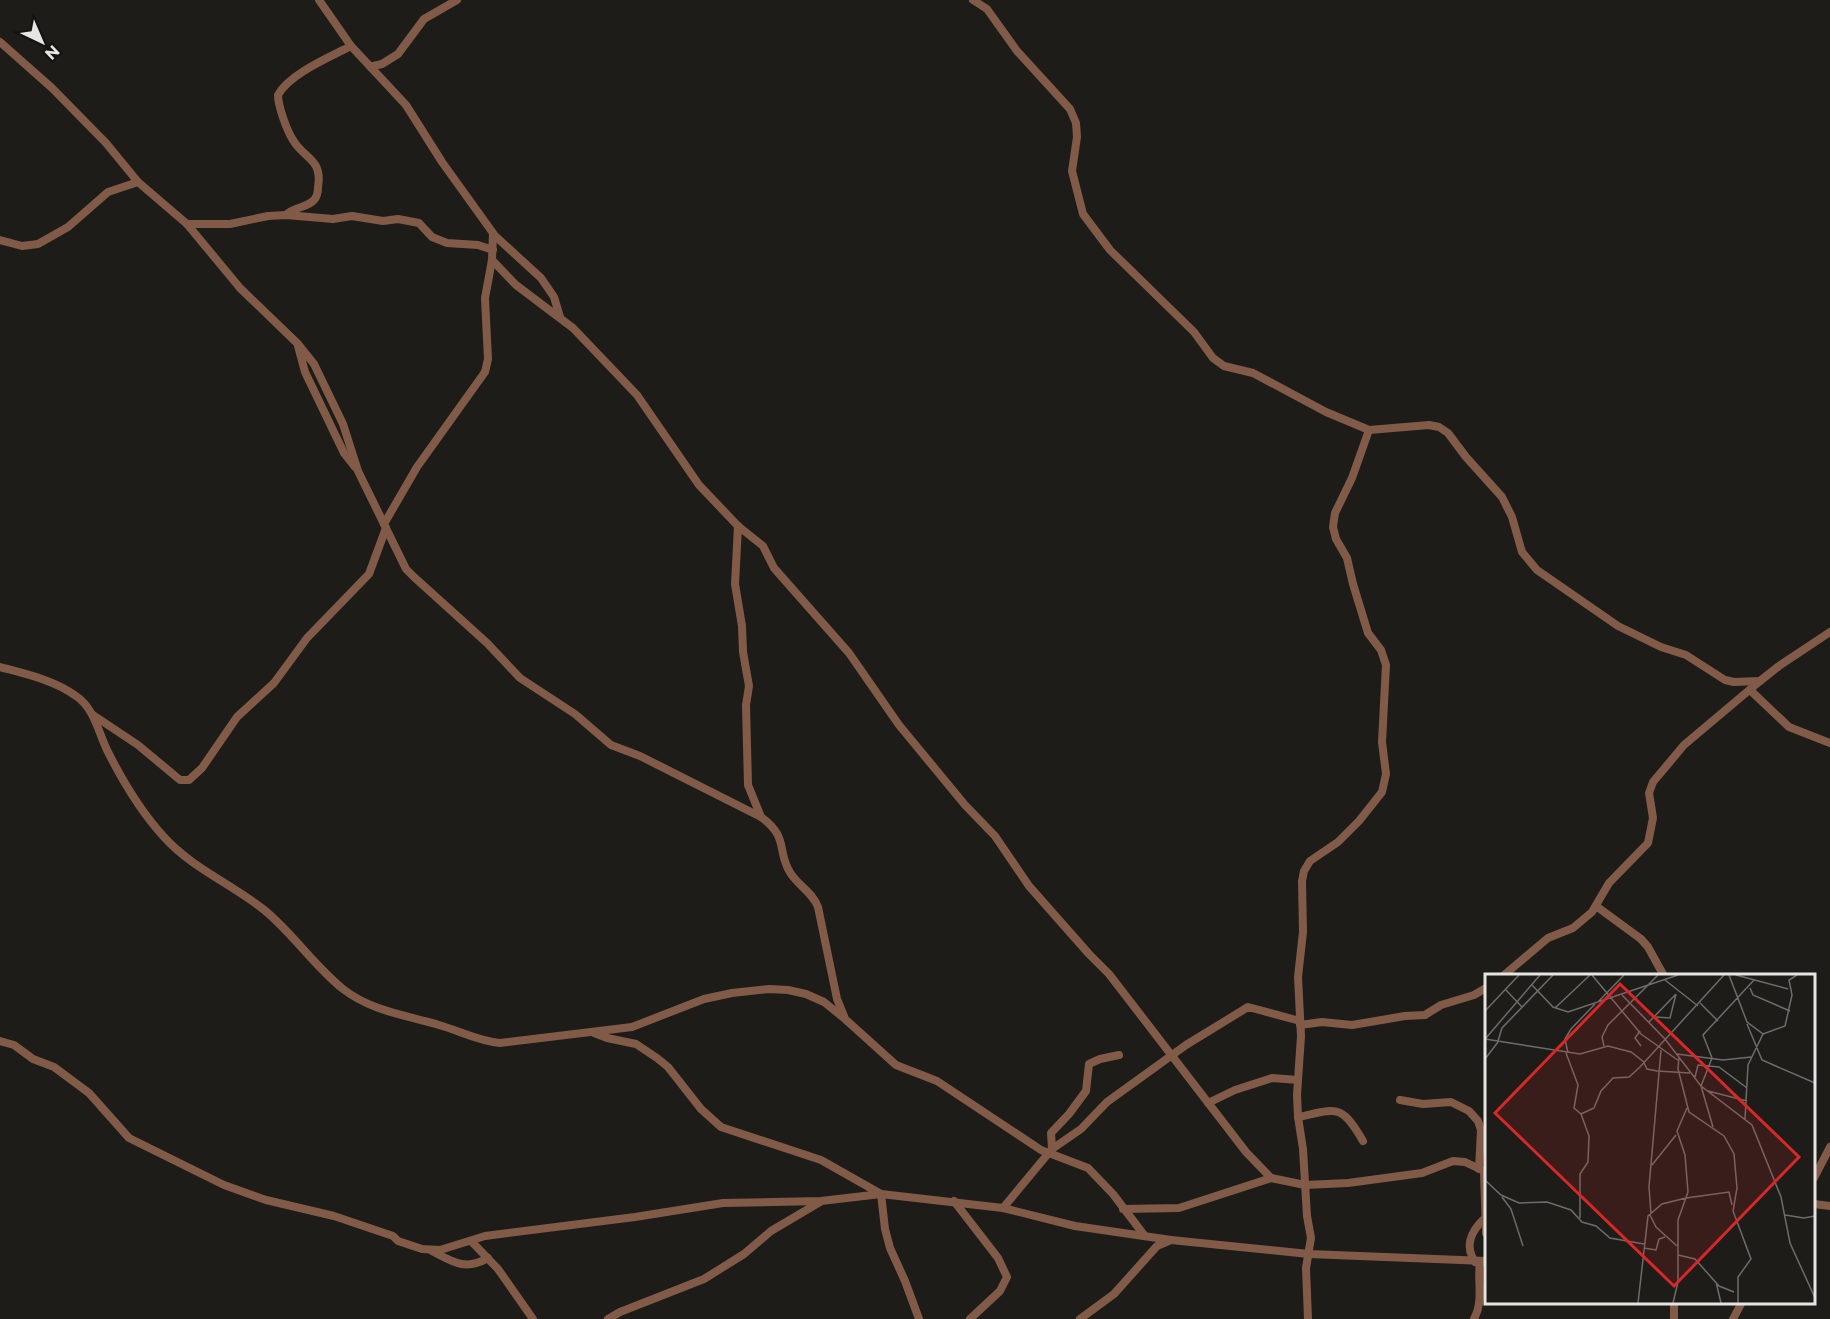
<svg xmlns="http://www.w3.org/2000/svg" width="1830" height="1319" font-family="Montserrat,sans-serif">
  <rect width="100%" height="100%" fill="#1e1c19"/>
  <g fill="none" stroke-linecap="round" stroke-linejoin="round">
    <g stroke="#815b48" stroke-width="8">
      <path d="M 319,0 L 351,46 L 406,105 L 442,162 L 493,233 L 492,260 L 485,298 L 488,359 L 485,372 L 417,467 L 384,524"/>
      <path d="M 973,0 L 987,9 L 1017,51 L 1070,109 L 1076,123 L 1077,137 L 1072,171 L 1083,214 L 1110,250 L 1194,332 L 1213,358 L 1224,366 L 1253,373 L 1326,412 L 1369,430 L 1429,425 L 1439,427 L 1448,433 L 1466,457 L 1502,497 L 1512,517 L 1522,552 L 1537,570 L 1618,626 L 1661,647 L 1686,655 L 1725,680 L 1734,682 L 1760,681"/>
      <path d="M 0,42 L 52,88 L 106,143 L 138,182 L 187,224 L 240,288 L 298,344 L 314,364 L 343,424 L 358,471 L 406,569 L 414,577 L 487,643 L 520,678 L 575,714 L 611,745 L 640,756 L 761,817 C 790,838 776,852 791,874 C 799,886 813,893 818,907 L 837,999 L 844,1016"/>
      <path d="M 373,66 L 382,64 L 398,54 L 424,19 L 457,0"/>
      <path d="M 286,215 C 293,207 307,208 314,200 C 318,196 318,191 318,187 C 323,159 304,159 293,140 C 287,131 278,106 278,95 C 289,74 330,57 351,46"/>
      <path d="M 187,224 L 230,224 L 268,216 L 286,215 L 333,219 L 352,216 L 383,221 L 398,219 L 419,223 L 432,237 L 447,243 L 478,245 L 493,250"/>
      <path d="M 493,234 L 541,278 L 554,297 L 560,317"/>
      <path d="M 0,240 L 22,246 L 38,244 L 68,227 L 108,192 L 138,182"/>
      <path d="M 492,260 L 516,285 L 573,328 L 637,395 L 699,485 L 738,526 L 763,546 L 774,568 L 849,653 L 899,725 L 965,805 L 995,836 L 1029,886 L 1089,954 L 1109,974 L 1246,1152 L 1271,1178"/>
      <path d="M 298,346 L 305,372 L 344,453 L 355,467"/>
      <path d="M 738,526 L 735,584 L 742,626 L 743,652 L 749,686 L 746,705 L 748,785 L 761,817"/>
      <path d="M 0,667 C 26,674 54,680 76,696 C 94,708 98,731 107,750 C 122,780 141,812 164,837 C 192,868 230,883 263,909 C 292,932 313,965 343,989 C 371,1011 406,1015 439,1025 C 460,1031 478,1041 500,1043 L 632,1027 L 704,999 L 732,993 L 769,989 L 788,990 L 806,994 L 824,1002 L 845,1019 L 896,1065 L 937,1081 L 1041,1150 L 1088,1168 L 1113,1194 L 1144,1235"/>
      <path d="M 1750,690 L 1789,727 L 1830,743"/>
      <path d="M 93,715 L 138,745 L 180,780 L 189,780 L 202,768 L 237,717 L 274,683 L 307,638 L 369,574 L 386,528"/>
      <path d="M 1596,906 L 1641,939 L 1648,947 L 1664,976"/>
      <path d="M 1503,976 L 1548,938 L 1573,928 L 1592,912 L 1609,883 L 1648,843 L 1653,818 L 1649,793 L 1653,782 L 1684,745 L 1760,681 L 1779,666 L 1830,632"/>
      <path d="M 1300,1025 L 1322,1022 L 1352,1025 L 1405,1016 L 1425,1015 L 1441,1005 L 1474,995 L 1486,988"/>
      <path d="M 594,1033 L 607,1038 L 636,1044 L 657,1058 L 668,1067 L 701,1109 L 721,1127 L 821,1160 L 881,1194 L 885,1229 L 890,1248 L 905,1281 L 919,1319"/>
      <path d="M 0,1041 L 14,1045 L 33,1059 L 54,1067 L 89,1093 L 129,1138 L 224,1185 L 266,1200 L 334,1216 L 393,1236 L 398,1241 L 422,1249 L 440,1250 L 485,1236 L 635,1217 L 723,1203 L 821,1201 L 881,1194 L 1003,1208 L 1075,1226 L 1171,1240 L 1309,1254 L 1486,1261"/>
      <path d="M 1400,1100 L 1423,1104 L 1451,1102 L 1469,1111 L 1478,1121 L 1481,1130 L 1479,1169"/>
      <path d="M 1208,1103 L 1235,1090 L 1272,1078 L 1298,1080"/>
      <path d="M 1298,1117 C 1337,1109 1341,1103 1363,1141"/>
      <path d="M 1052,1149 L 1051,1133 L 1069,1114 L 1086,1091 L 1089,1064 L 1100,1059 L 1119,1055"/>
      <path d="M 1484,1171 L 1486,1233"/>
      <path d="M 1814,1178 L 1830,1147"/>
      <path d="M 954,1201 L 998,1258 L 1007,1277 L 1000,1291 L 970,1319"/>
      <path d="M 1814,1204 L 1830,1206"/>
      <path d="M 1003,1208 L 1052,1149 L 1081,1129 L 1107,1102 L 1186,1045 L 1248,1007 L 1300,1021"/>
      <path d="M 1123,1209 L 1179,1208 L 1271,1178 L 1305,1185 L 1348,1183 L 1422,1173 L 1453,1161 L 1465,1162 L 1486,1172"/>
      <path d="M 472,1242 L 498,1269 L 533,1319"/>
      <path d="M 432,1251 C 453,1262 465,1271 488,1258"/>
      <path d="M 1475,1262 C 1464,1245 1471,1231 1485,1218"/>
      <path d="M 608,1319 L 620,1312 L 704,1279 L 744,1254 L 771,1231 L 820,1202"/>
      <path d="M 1080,1319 L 1114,1294 L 1157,1246 L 1171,1240"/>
      <path d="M 1308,1319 L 1306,1268 L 1311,1238 L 1307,1216 L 1303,1149 L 1298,1117 L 1297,1095 L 1301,1036 L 1298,977 L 1303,932 L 1302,881 L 1304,871 L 1310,861 L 1338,842 L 1359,821 L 1382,792 L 1386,774 L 1382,742 L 1386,665 L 1381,650 L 1368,633 L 1353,584 L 1347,558 L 1336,539 L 1333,527 L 1335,513 L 1352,478 L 1369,430"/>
      <path d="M 1474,1319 C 1484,1301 1477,1281 1480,1262"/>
      <path d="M 1674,1319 L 1674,1302"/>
      <path d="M 1733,1319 L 1742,1302"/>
    </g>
  </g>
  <g transform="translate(1485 974)">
    <rect width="330" height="330" fill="#1e1c19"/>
    <path fill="none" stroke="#6e6c6a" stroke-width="1.5" d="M 107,1 L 156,60 L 194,87M 244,1 L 262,48 L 278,60 L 263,91 L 260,145M 251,1 L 303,15M 180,6 L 213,32M 47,11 L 68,33 L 83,38 L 193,1M 265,14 L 268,21 L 305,37M 20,15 L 37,33M 137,21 L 180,65 L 216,112 L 267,151 L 296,223 L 305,269 L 330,324M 113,28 L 139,1M 215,29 L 233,47M 70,34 L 105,1M 0,37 L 34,1M 171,43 L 185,44 L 191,20M 164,48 L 191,20M 262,50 L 277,86 L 330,109M 155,57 L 150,64 L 156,72M 278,60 L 300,52 L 307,21 L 304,6 L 312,1M 1,64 L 55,1M 0,65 L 95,80 L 123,72 L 146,78 L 159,88M 13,67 L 17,54 L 68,1M 119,72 L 117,63 L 123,51 L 173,1M 81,79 L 93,111 L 89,134 L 96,140 L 104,162 L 103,188 L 95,200 L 95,244M 83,79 L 80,65 L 86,55 L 110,30M 192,80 L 238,86 L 266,83M 194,83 L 193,95 L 204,138 L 239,162 L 249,180 L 252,214 L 248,237 L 266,285 L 253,303 L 253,329M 0,85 L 13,68M 159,89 L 162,95 L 172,97 L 205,99M 210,103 L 213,91 L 234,93 L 262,114M 223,117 L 262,127M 96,140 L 109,134 L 116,117 L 128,104 L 144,103 L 155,93 L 239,1M 228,153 L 216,112 L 227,84 L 218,61 L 269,6M 167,191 L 191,161M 0,206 L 16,221 L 34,229 L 62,228 L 86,236 L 97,248 L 111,252 L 125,264 L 159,270M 17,223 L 26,235 L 38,272M 201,224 L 244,218 L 247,231M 166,240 L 164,213 L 176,76M 165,241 L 171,253 L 192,272M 300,241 L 319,244 L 330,242M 159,274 L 171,276 L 174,265 L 180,263M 193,281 L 210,285 L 234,312 L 249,318M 231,308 L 236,329M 153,329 L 163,242 L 177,230 L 201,224M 188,329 L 193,308 L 193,246 L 203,218 L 200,181 L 192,157 L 202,134"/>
    <path fill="#d62828" fill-opacity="0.15" stroke="#d62828" stroke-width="3" d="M 135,10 L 314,183 L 189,312 L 10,139 Z"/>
    <rect width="330" height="330" fill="none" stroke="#e6e5e3" stroke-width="3"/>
  </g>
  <g transform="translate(42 42) rotate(136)" stroke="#151310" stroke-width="4.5" paint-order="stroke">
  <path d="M0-4.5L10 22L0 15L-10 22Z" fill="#e6e5e3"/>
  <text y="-9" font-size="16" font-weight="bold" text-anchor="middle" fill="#e6e5e3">N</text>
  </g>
</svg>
